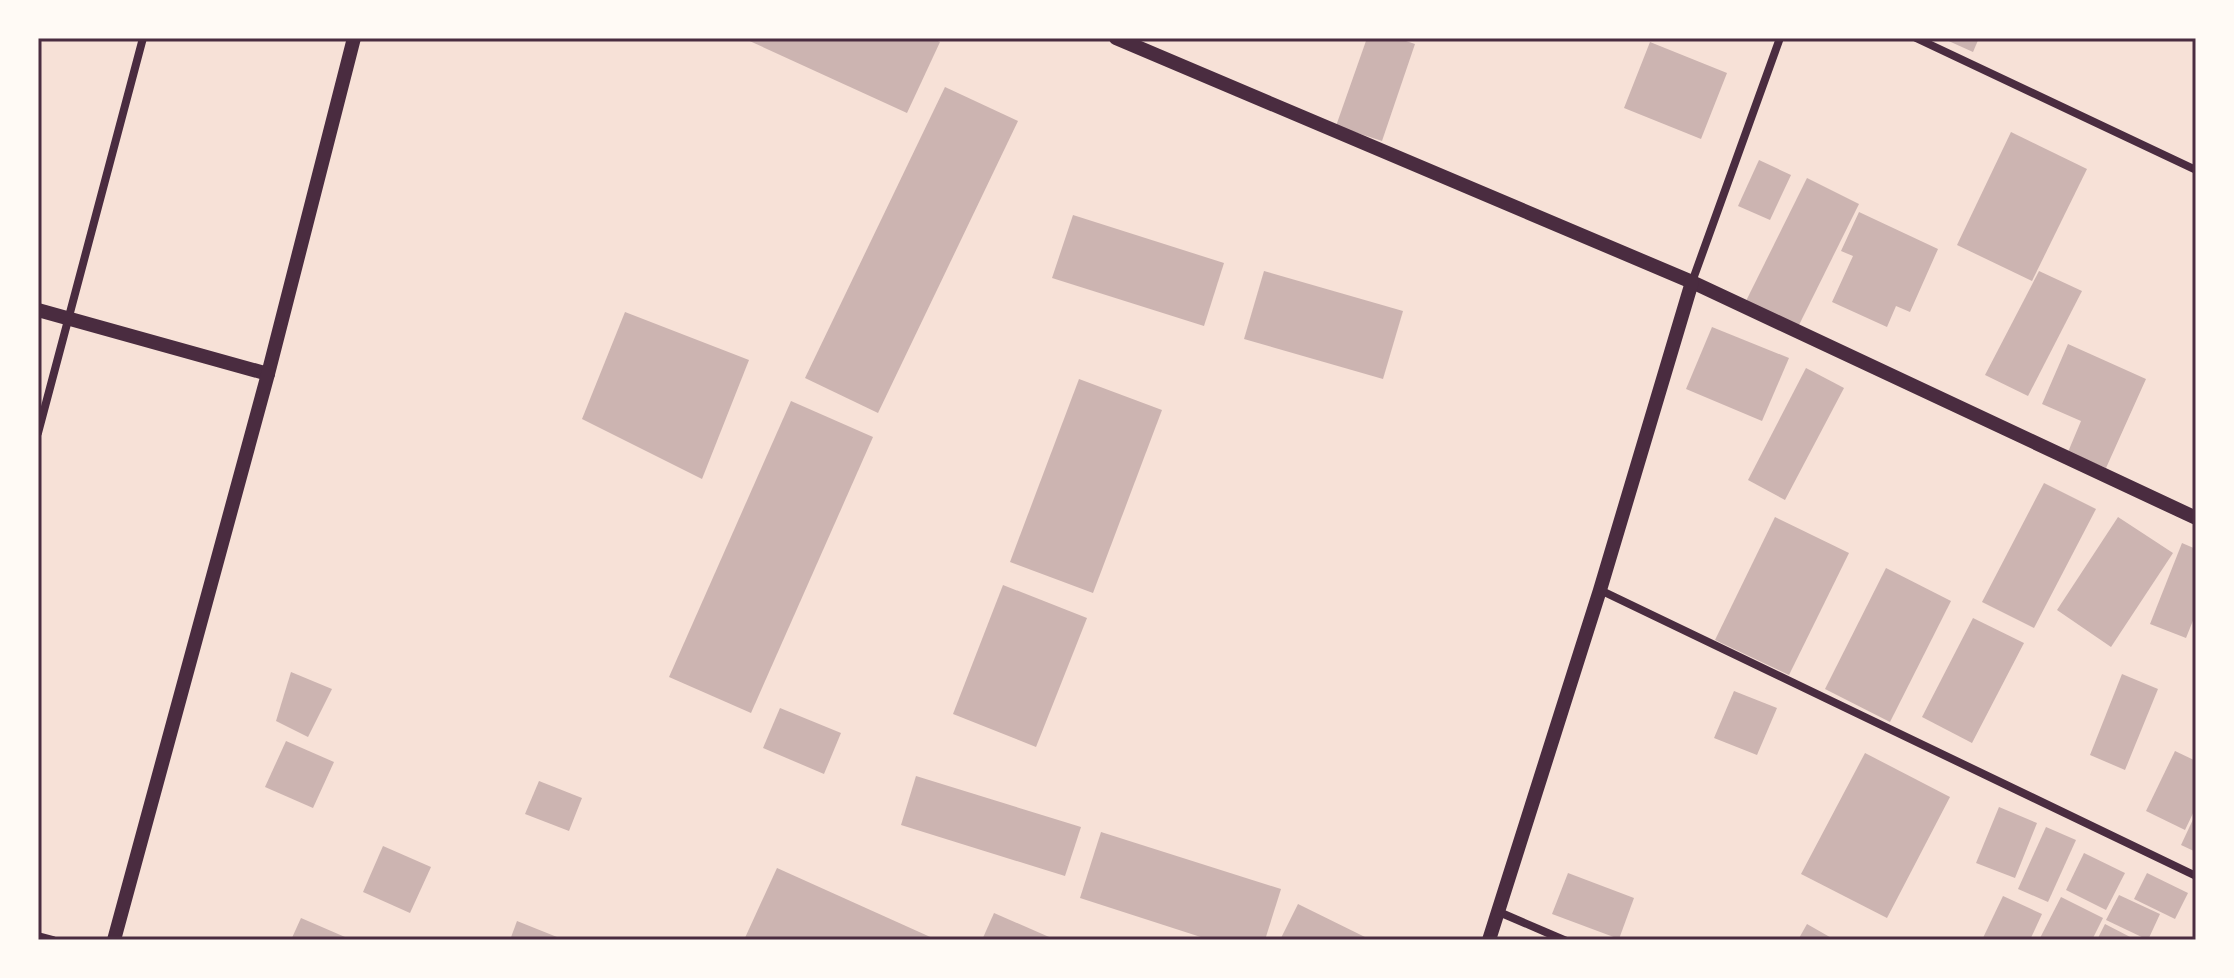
<svg xmlns="http://www.w3.org/2000/svg" width="2234" height="978" font-family="Jost,sans-serif">
  <rect width="100%" height="100%" fill="#f7e1d7"/>
  <g fill="#ccb4b1">
    <path d="M 743,38 L 932,38 L 940,42 L 907,113 Z"/>
    <path d="M 1367,38 L 1397,38 L 1415,44 L 1382,141 L 1336,126 Z"/>
    <path d="M 1942,38 L 1979,38 L 1973,52 Z"/>
    <path d="M 1650,42 L 1727,73 L 1701,139 L 1624,108 Z"/>
    <path d="M 945,87 L 1018,121 L 878,413 L 805,378 Z"/>
    <path d="M 2011,132 L 2087,169 L 2032,281 L 1957,245 Z"/>
    <path d="M 1759,160 L 1791,175 L 1770,220 L 1738,206 Z"/>
    <path d="M 1807,178 L 1859,204 L 1798,327 L 1746,301 Z"/>
    <path d="M 1859,212 L 1938,249 L 1910,312 L 1896,306 L 1887,327 L 1832,302 L 1853,256 L 1841,251 Z"/>
    <path d="M 1073,215 L 1224,263 L 1204,326 L 1052,278 Z"/>
    <path d="M 1264,271 L 1403,311 L 1383,379 L 1244,339 Z"/>
    <path d="M 2039,271 L 2082,291 L 2028,396 L 1985,375 Z"/>
    <path d="M 625,312 L 749,360 L 702,479 L 582,419 Z"/>
    <path d="M 1712,327 L 1789,358 L 1762,421 L 1686,389 Z"/>
    <path d="M 2068,344 L 2146,379 L 2106,468 L 2068,452 L 2081,421 L 2042,404 Z"/>
    <path d="M 1806,368 L 1844,388 L 1785,500 L 1748,480 Z"/>
    <path d="M 1079,379 L 1162,410 L 1093,593 L 1010,562 Z"/>
    <path d="M 791,401 L 873,437 L 751,713 L 669,677 Z"/>
    <path d="M 2044,483 L 2096,509 L 2034,628 L 1982,602 Z"/>
    <path d="M 1775,517 L 1849,553 L 1789,675 L 1715,640 Z"/>
    <path d="M 2118,517 L 2173,553 L 2111,647 L 2057,610 Z"/>
    <path d="M 2182,543 L 2196,549 L 2196,613 L 2186,638 L 2150,624 Z"/>
    <path d="M 1886,568 L 1951,601 L 1890,722 L 1825,689 Z"/>
    <path d="M 1003,585 L 1087,618 L 1036,747 L 953,714 Z"/>
    <path d="M 1973,618 L 2024,643 L 1972,743 L 1922,717 Z"/>
    <path d="M 291,672 L 332,689 L 308,737 L 276,721 Z"/>
    <path d="M 2122,674 L 2158,689 L 2125,770 L 2090,755 Z"/>
    <path d="M 1734,691 L 1777,708 L 1757,755 L 1714,738 Z"/>
    <path d="M 780,708 L 841,733 L 824,774 L 763,748 Z"/>
    <path d="M 286,741 L 334,762 L 313,808 L 265,787 Z"/>
    <path d="M 2175,751 L 2196,761 L 2196,807 L 2185,830 L 2146,811 Z"/>
    <path d="M 1865,753 L 1950,797 L 1887,918 L 1801,874 Z"/>
    <path d="M 916,776 L 1081,827 L 1065,876 L 901,825 Z"/>
    <path d="M 539,781 L 582,798 L 569,831 L 525,814 Z"/>
    <path d="M 1999,807 L 2037,823 L 2015,878 L 1976,863 Z"/>
    <path d="M 2196,813 L 2196,852 L 2181,845 Z"/>
    <path d="M 2046,827 L 2076,840 L 2048,902 L 2018,889 Z"/>
    <path d="M 1101,832 L 1281,889 L 1265,940 L 1210,940 L 1080,898 Z"/>
    <path d="M 383,846 L 431,867 L 410,913 L 363,892 Z"/>
    <path d="M 2084,853 L 2125,873 L 2106,910 L 2066,890 Z"/>
    <path d="M 777,868 L 937,940 L 744,940 Z"/>
    <path d="M 1568,873 L 1634,898 L 1619,939 L 1552,914 Z"/>
    <path d="M 2147,873 L 2188,893 L 2175,919 L 2134,899 Z"/>
    <path d="M 2119,895 L 2160,914 L 2148,940 L 2106,920 Z"/>
    <path d="M 2003,896 L 2042,914 L 2030,940 L 1982,940 Z"/>
    <path d="M 2061,897 L 2103,918 L 2092,940 L 2039,940 Z"/>
    <path d="M 1298,904 L 1367,938 L 1366,940 L 1280,940 Z"/>
    <path d="M 994,913 L 1056,940 L 982,940 Z"/>
    <path d="M 301,918 L 352,940 L 291,940 Z"/>
    <path d="M 517,921 L 557,937 L 556,940 L 510,940 Z"/>
    <path d="M 1807,924 L 1835,940 L 1798,940 Z"/>
    <path d="M 2105,924 L 2136,940 L 2097,940 Z"/>
  </g>
  <g fill="none" stroke-linecap="round" stroke-linejoin="round">
    <g stroke="#4a2c40" stroke-width="8">
      <path d="M 1916,38 L 2196,170"/>
      <path d="M 1692,282 L 1780,38"/>
      <path d="M 38,433 L 143,38"/>
      <path d="M 1600,590 L 2196,876"/>
      <path d="M 1499,912 L 1564,940"/>
      <path d="M 38,936 L 53,940"/>
    </g>
    <g stroke="#4a2c40" stroke-width="14">
      <path d="M 1116,38 L 1692,282 L 2196,518"/>
      <path d="M 38,310 L 268,374"/>
      <path d="M 114,940 L 268,374 L 354,38"/>
      <path d="M 1489,940 L 1600,590 L 1692,282"/>
    </g>
  </g>
  <rect width="2234" height="978" fill="none" stroke="#fffaf5" stroke-width="80"/>
  <rect x="40" y="40" width="2154" height="898" fill="none" stroke="#4a2c40" stroke-width="3"/>
</svg>
